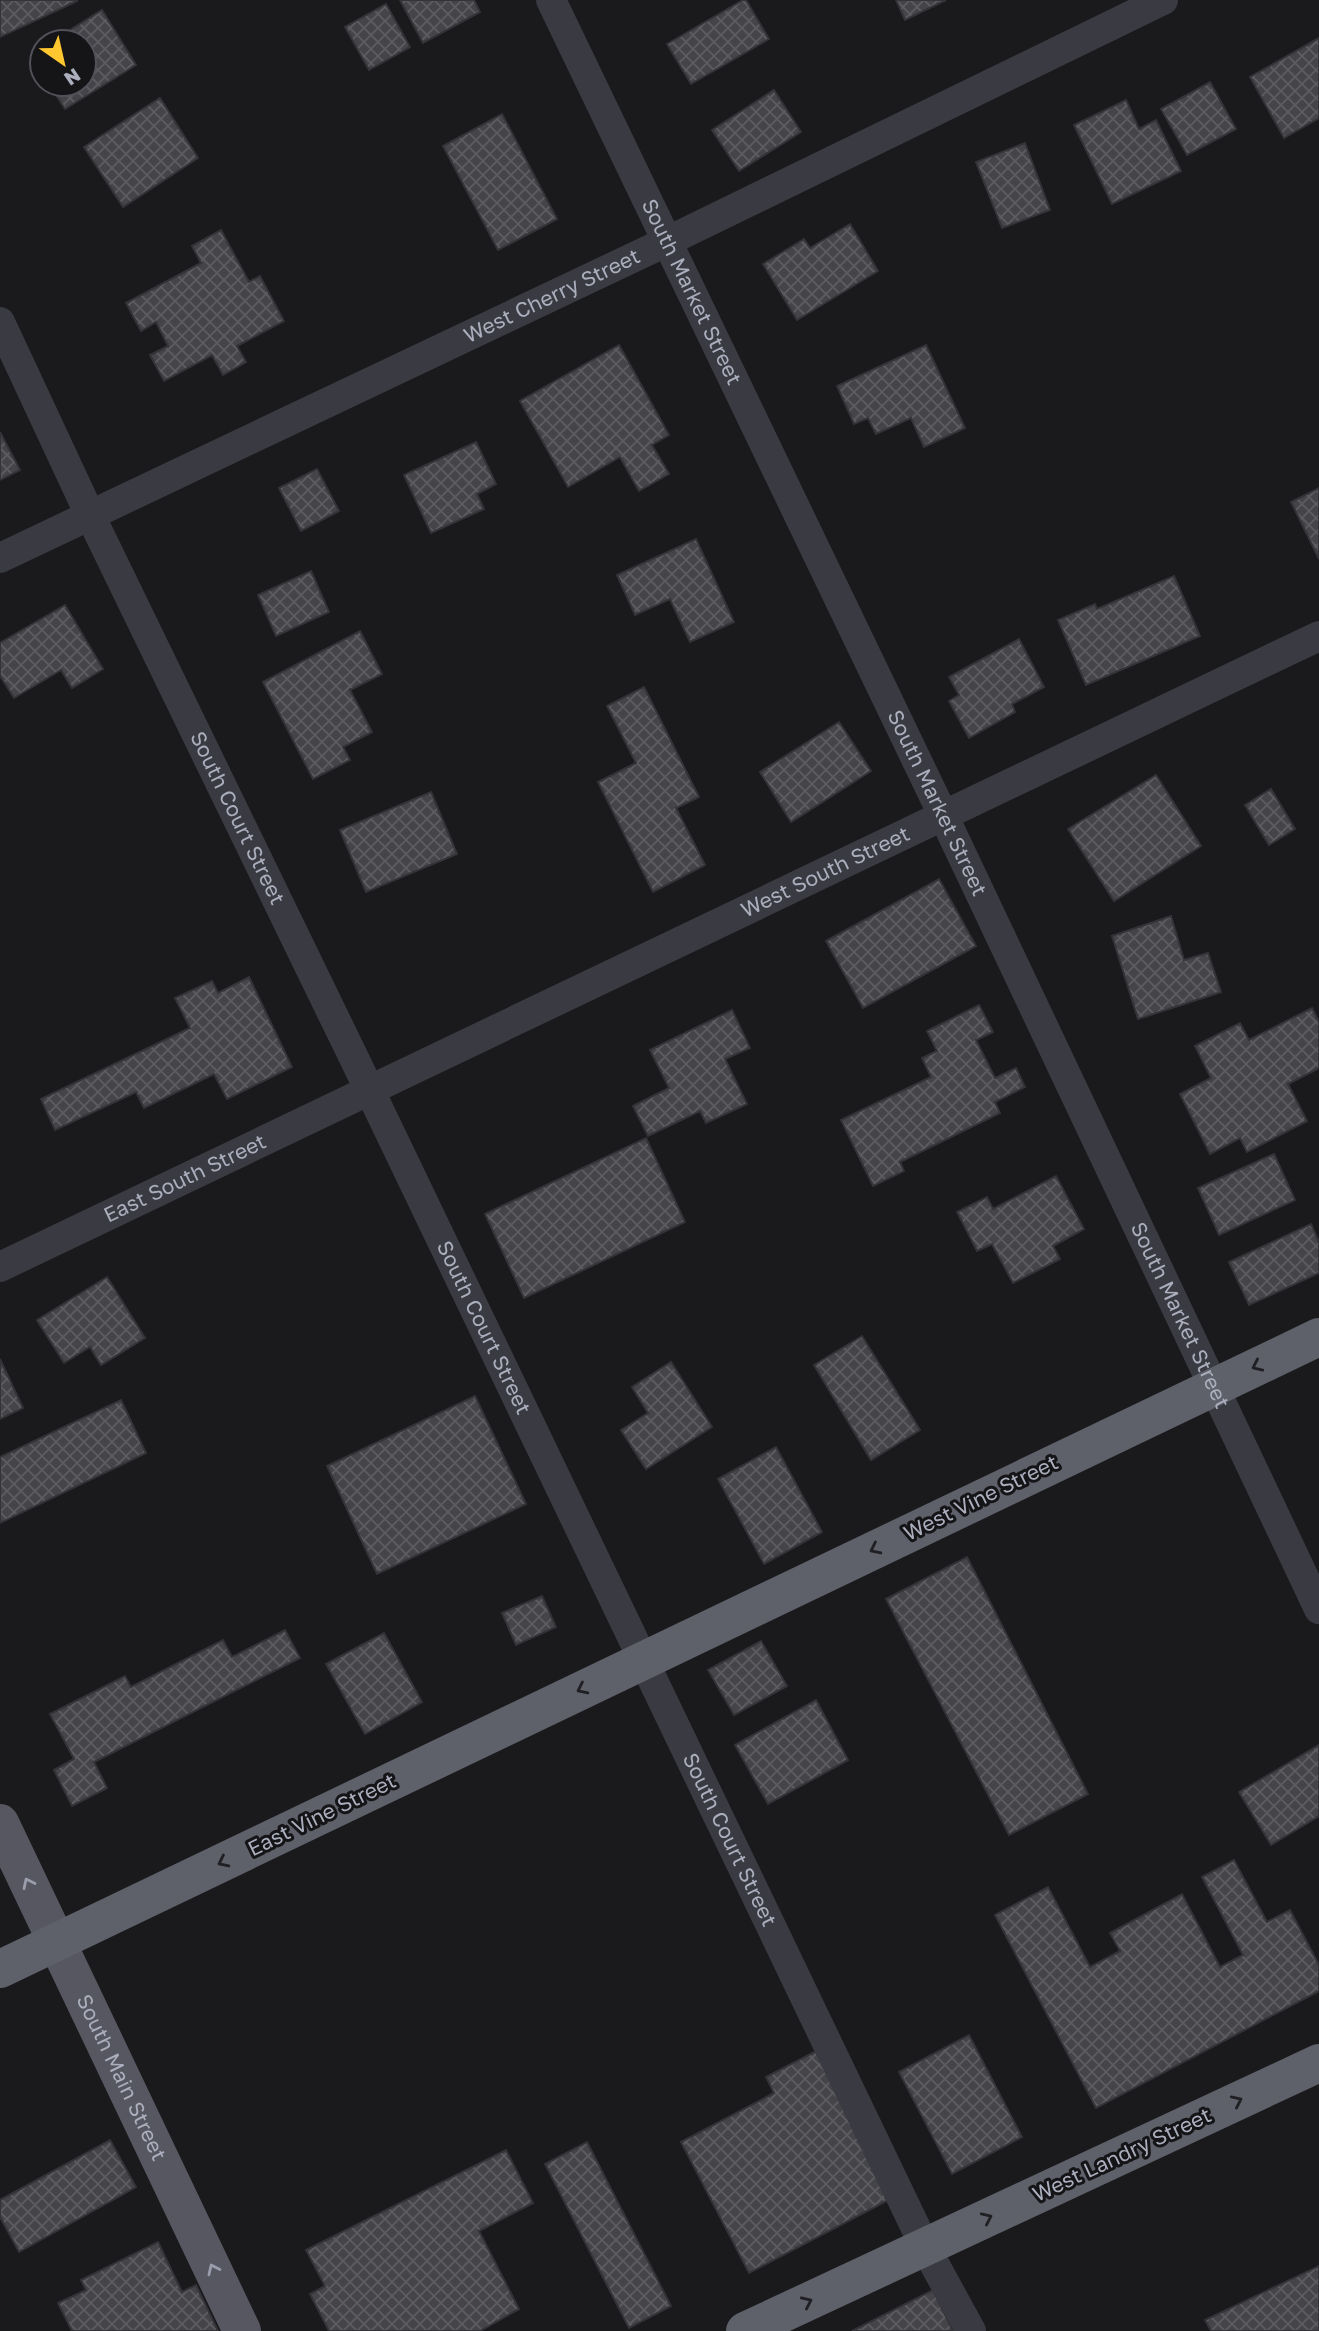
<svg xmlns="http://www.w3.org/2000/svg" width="1319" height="2331" font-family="'Golos Text',sans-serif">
  <defs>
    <pattern id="building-cross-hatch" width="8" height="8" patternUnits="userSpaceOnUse" patternTransform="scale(1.75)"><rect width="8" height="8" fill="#444449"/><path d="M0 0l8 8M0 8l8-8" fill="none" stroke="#5c5c61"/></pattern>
  </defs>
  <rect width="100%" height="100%" fill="#1a191c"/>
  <g fill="url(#building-cross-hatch)" stroke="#343338" stroke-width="2">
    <path d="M 0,0 L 77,0 L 77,1 L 0,37 Z"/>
    <path d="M 400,0 L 474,0 L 480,12 L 423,43 Z"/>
    <path d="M 743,0 L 746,0 L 769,39 L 691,84 L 667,44 Z"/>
    <path d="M 896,0 L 946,0 L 905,20 Z"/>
    <path d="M 386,4 L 410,47 L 369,70 L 345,27 Z"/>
    <path d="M 102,10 L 136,65 L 65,109 L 49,84 L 84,84 L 84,42 L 51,42 Z"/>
    <path d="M 1319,38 L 1319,118 L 1284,138 L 1250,77 Z"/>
    <path d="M 42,48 L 42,73 L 31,55 Z"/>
    <path d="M 1210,82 L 1236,129 L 1187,155 L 1161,109 Z"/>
    <path d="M 774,90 L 801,132 L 739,171 L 712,130 Z"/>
    <path d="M 160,98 L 198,158 L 123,207 L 84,147 Z"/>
    <path d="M 1126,100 L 1139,129 L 1156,120 L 1181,171 L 1112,204 L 1074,125 Z"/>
    <path d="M 502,114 L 557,219 L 498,250 L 443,146 Z"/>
    <path d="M 1025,143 L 1050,210 L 1002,228 L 976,162 Z"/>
    <path d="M 850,224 L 878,271 L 797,320 L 763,264 L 804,239 L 810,248 Z"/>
    <path d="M 221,230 L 249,282 L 260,276 L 284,321 L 237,346 L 246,362 L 223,375 L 212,355 L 164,381 L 150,355 L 168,346 L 156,322 L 141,331 L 126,303 L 201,263 L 192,246 Z"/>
    <path d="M 619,345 L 669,435 L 652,445 L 669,474 L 639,491 L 620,457 L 568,487 L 520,401 Z"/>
    <path d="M 926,345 L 965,428 L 924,447 L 911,418 L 876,434 L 868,418 L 854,424 L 837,386 Z"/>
    <path d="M 0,432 L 20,470 L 0,480 Z"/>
    <path d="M 476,442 L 496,484 L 477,494 L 484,509 L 431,533 L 404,475 Z"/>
    <path d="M 317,469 L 339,511 L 301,531 L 279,488 Z"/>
    <path d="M 1319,488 L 1319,559 L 1291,502 Z"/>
    <path d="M 696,539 L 734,622 L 690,642 L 670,599 L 635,615 L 617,575 Z"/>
    <path d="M 311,571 L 329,612 L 276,636 L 258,595 Z"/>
    <path d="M 1174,576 L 1200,636 L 1086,685 L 1058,620 L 1095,604 L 1097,609 Z"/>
    <path d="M 65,605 L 103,669 L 72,688 L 61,670 L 14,698 L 0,676 L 0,643 Z"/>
    <path d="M 360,631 L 382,674 L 350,690 L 372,732 L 343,747 L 350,760 L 313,779 L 263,682 Z"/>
    <path d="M 1019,639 L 1044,687 L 1012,704 L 1015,712 L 969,738 L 949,701 L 959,695 L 949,677 Z"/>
    <path d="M 644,687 L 699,797 L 676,808 L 705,865 L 653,892 L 598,782 L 636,763 L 607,706 Z"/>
    <path d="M 839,722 L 871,771 L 791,822 L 760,772 Z"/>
    <path d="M 1156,775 L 1201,846 L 1114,901 L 1068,829 Z"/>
    <path d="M 1271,789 L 1295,829 L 1269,845 L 1245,805 Z"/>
    <path d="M 431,792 L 457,854 L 366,892 L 340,830 Z"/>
    <path d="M 939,879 L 976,946 L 863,1008 L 826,941 Z"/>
    <path d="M 1171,916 L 1184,960 L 1208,953 L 1221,992 L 1138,1019 L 1112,936 Z"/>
    <path d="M 249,977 L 292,1067 L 227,1099 L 214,1074 L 144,1108 L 136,1092 L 55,1130 L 41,1099 L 190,1028 L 175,998 L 212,981 L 218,993 Z"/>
    <path d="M 979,1005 L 993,1032 L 976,1040 L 995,1078 L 1016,1068 L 1025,1087 L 995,1102 L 1000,1113 L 900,1162 L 904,1171 L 873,1186 L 841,1120 L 931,1077 L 922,1058 L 937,1051 L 927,1031 Z"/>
    <path d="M 1312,1008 L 1319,1022 L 1319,1068 L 1288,1084 L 1307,1121 L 1247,1152 L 1240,1138 L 1210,1154 L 1180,1094 L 1211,1078 L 1195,1046 L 1240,1023 L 1249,1040 Z"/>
    <path d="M 732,1010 L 750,1048 L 725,1059 L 747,1104 L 706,1123 L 700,1111 L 648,1136 L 633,1106 L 669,1088 L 650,1050 Z"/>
    <path d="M 646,1138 L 685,1222 L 524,1298 L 485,1214 Z"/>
    <path d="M 1274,1154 L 1295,1200 L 1219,1235 L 1198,1188 Z"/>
    <path d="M 1056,1176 L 1084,1229 L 1053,1246 L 1060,1259 L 1013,1283 L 992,1244 L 977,1251 L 957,1212 L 987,1197 L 993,1209 Z"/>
    <path d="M 1311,1224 L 1319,1242 L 1319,1273 L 1249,1305 L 1229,1262 Z"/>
    <path d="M 107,1277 L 145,1338 L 101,1365 L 90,1347 L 64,1363 L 37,1320 Z"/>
    <path d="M 862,1336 L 920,1430 L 871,1460 L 814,1365 Z"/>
    <path d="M 0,1359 L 23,1408 L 0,1419 Z"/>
    <path d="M 671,1362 L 712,1427 L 646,1469 L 621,1430 L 648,1413 L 632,1387 Z"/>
    <path d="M 475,1396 L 526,1504 L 377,1574 L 327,1466 Z"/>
    <path d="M 121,1400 L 146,1453 L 0,1523 L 0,1457 Z"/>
    <path d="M 776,1447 L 822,1532 L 764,1564 L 718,1479 Z"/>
    <path d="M 967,1557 L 1088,1794 L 1009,1835 L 886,1599 Z"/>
    <path d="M 542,1596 L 556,1627 L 516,1645 L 502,1613 Z"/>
    <path d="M 285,1630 L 300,1658 L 94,1762 L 107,1788 L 72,1806 L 54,1770 L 74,1759 L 50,1714 L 125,1676 L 131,1687 L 223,1640 L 232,1657 Z"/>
    <path d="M 384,1633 L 422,1702 L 365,1734 L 326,1664 Z"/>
    <path d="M 761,1641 L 787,1686 L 734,1715 L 708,1670 Z"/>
    <path d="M 816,1700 L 848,1760 L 768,1804 L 735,1745 Z"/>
    <path d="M 1319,1745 L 1319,1816 L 1271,1845 L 1239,1792 Z"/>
    <path d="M 1234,1860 L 1267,1922 L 1290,1910 L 1319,1965 L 1319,1991 L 1096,2108 L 995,1915 L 1048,1887 L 1090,1967 L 1120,1951 L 1110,1933 L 1182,1894 L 1220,1967 L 1243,1955 L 1202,1877 Z"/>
    <path d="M 969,2035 L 1022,2137 L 952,2174 L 899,2072 Z"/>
    <path d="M 820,2049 L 896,2196 L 749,2273 L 681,2142 L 774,2093 L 766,2077 Z"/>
    <path d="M 110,2140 L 136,2187 L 19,2252 L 0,2217 L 0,2200 Z"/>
    <path d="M 587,2142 L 671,2306 L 629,2328 L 545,2164 Z"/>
    <path d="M 506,2150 L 533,2203 L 479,2231 L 519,2309 L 480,2331 L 329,2331 L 310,2294 L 325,2286 L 306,2250 Z"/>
    <path d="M 158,2242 L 182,2292 L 196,2285 L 218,2331 L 72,2331 L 58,2303 L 86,2290 L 81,2280 Z"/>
    <path d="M 1319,2266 L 1319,2331 L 1211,2331 L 1205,2320 Z"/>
    <path d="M 933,2290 L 953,2331 L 852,2331 Z"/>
  </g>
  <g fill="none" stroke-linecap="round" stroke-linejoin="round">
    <g stroke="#3a3b42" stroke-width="30">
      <path id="s1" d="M 551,0 L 944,817 L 1319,1609"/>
      <path id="s2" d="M 0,322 L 90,515 L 369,1089 L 925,2247 L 971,2331"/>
      <path id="s3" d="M 0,558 L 668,241 L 1163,0"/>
      <path id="s4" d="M 0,1267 L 1319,636"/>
    </g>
    <path stroke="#565761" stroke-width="38" id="s5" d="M 0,1823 L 242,2331"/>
    <g stroke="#5e606a" stroke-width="38">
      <path d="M 0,1969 L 1319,1337"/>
      <path d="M 745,2331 L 1319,2063"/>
    </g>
  </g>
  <defs><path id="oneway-chevron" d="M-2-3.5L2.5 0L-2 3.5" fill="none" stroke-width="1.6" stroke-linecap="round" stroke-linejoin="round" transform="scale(1.75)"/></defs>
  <g stroke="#201f23">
    <use href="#oneway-chevron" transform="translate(1257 1366) rotate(155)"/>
    <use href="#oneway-chevron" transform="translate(875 1549) rotate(154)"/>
    <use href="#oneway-chevron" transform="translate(582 1689) rotate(154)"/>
    <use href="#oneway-chevron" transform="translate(223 1862) rotate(154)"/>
    <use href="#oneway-chevron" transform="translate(1237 2101) rotate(-25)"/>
    <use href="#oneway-chevron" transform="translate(987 2218) rotate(-25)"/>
    <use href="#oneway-chevron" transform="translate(807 2302) rotate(-25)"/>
  </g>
  <g stroke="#9a9dab">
    <use href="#oneway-chevron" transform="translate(28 1883) rotate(-116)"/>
    <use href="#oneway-chevron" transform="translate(213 2269) rotate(-115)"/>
  </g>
  <g text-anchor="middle" stroke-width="6" stroke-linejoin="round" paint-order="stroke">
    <g font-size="21" fill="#abafbd" stroke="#151417">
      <text dy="7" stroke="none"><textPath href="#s1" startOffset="324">South Market Street</textPath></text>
      <text dy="7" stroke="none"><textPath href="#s3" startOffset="611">West Cherry Street</textPath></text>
      <text dy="7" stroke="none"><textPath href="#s1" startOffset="891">South Market Street</textPath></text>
      <text dy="7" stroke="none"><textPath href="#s2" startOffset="550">South Court Street</textPath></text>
      <text dy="7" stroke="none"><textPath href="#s4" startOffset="915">West South Street</textPath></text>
      <text dy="7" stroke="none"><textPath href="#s4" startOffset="205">East South Street</textPath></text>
      <text dy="7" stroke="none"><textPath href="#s1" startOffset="1458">South Market Street</textPath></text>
      <text dy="7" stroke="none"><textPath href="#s2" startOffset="1116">South Court Street</textPath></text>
      <text transform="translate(981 1498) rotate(-26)" y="7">West Vine Street</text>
      <text transform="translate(322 1815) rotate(-26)" y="7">East Vine Street</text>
      <text dy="7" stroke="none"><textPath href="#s2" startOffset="1684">South Court Street</textPath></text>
      <text dy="7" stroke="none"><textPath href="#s5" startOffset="282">South Main Street</textPath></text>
      <text transform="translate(1122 2155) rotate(-25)" y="7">West Landry Street</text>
    </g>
  </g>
  <g transform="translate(63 63) rotate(146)"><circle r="33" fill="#151417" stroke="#515259" stroke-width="2"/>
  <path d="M0-5L12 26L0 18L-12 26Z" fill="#ffc72f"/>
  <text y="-10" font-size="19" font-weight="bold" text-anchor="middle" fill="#abafbd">N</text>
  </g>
</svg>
